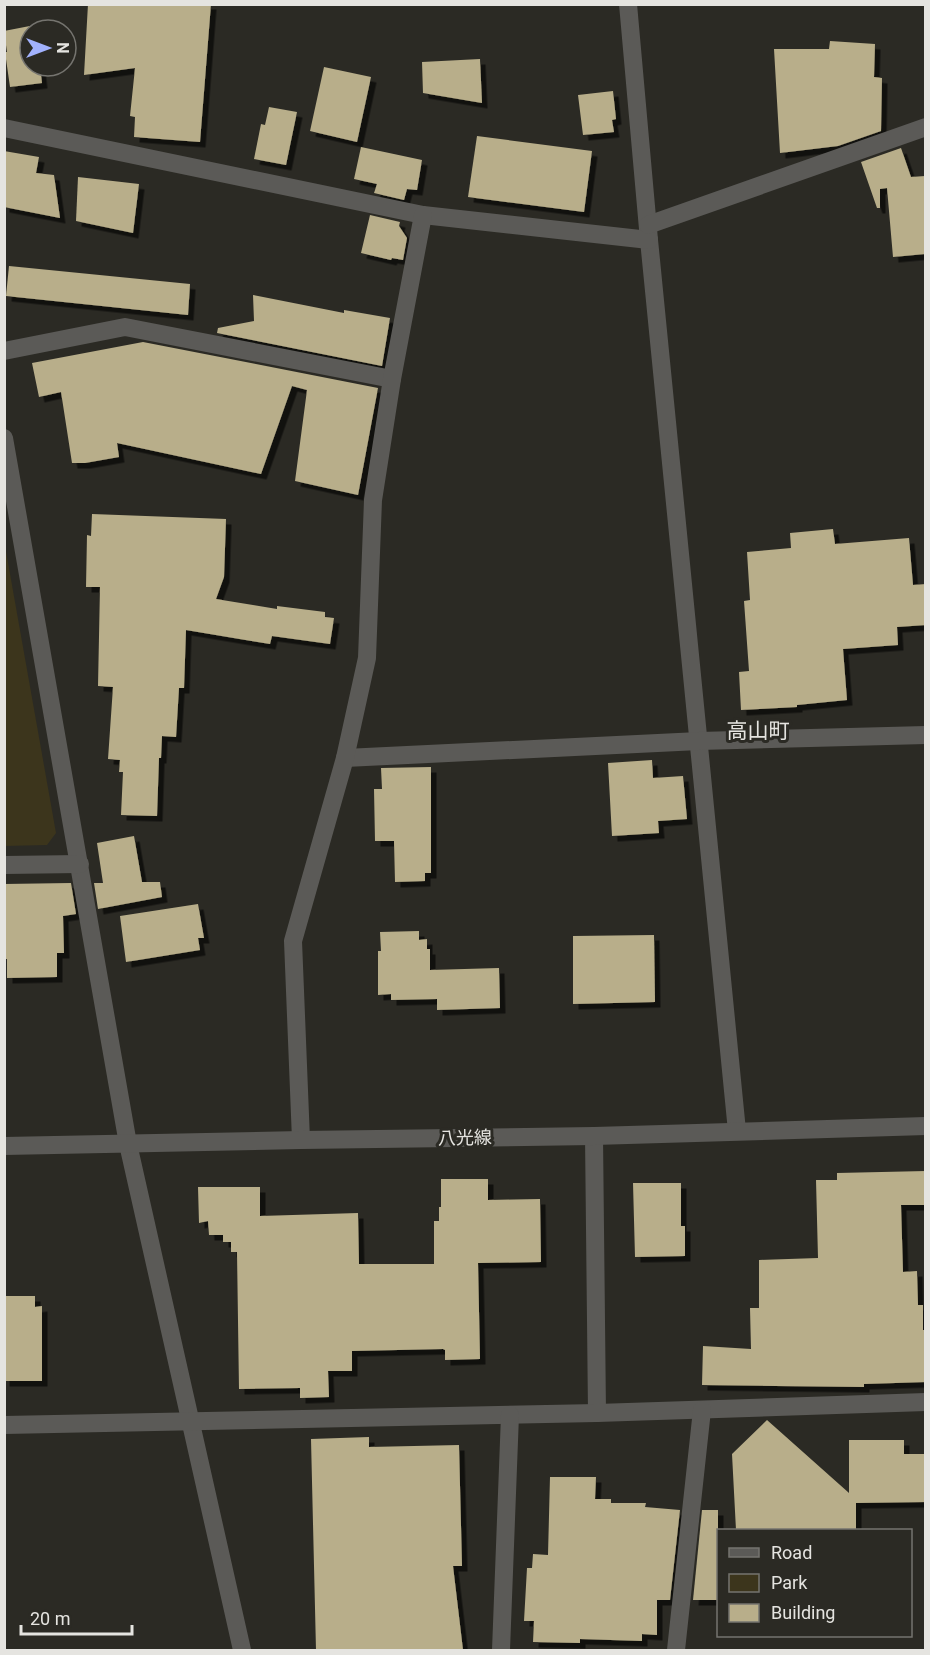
<svg xmlns="http://www.w3.org/2000/svg" width="930" height="1655" font-family="Roboto,'Noto Sans JP',sans-serif">
  <defs>
    <filter id="shadow"><feDropShadow dx="5.5" dy="5.5" stdDeviation="0" flood-color="#0009"/></filter>
  </defs>
  <rect width="100%" height="100%" fill="#2b2a24"/>
  <path fill="#3c351c" d="M 4,540 L 56,833 L 47,845 L 5,846 Z"/>
  <g fill="#b8ae8a" filter="url(#shadow)">
    <path d="M 88,4 L 211,4 L 200,142 L 134,137 L 135,117 L 130,116 L 135,68 L 84,75 Z"/>
    <path d="M 35,25 L 35,30 L 30,30 L 30,66 L 40,66 L 42,83 L 10,87 L 5,52 L 7,52 L 4,31 Z"/>
    <path d="M 830,41 L 875,44 L 874,77 L 882,78 L 881,131 L 838,146 L 780,153 L 774,49 L 829,49 Z"/>
    <path d="M 480,59 L 482,103 L 423,93 L 422,62 Z"/>
    <path d="M 324,67 L 371,77 L 357,142 L 310,131 Z"/>
    <path d="M 613,91 L 616,119 L 612,120 L 614,132 L 583,135 L 578,95 Z"/>
    <path d="M 269,107 L 297,112 L 286,165 L 254,159 L 261,124 L 265,125 Z"/>
    <path d="M 477,136 L 592,151 L 584,212 L 468,197 Z"/>
    <path d="M 361,147 L 422,160 L 417,190 L 407,189 L 404,200 L 374,193 L 377,184 L 354,179 Z"/>
    <path d="M 901,148 L 911,177 L 925,176 L 925,254 L 893,257 L 887,188 L 880,189 L 880,208 L 877,208 L 861,162 Z"/>
    <path d="M 4,151 L 39,157 L 36,173 L 54,175 L 60,218 L 4,207 Z"/>
    <path d="M 78,177 L 139,184 L 133,233 L 76,221 Z"/>
    <path d="M 370,215 L 400,222 L 399,226 L 407,238 L 403,260 L 392,258 L 391,260 L 361,253 Z"/>
    <path d="M 9,266 L 190,284 L 188,315 L 6,296 Z"/>
    <path d="M 253,295 L 344,313 L 344,310 L 390,318 L 382,366 L 217,333 L 218,328 L 254,321 Z"/>
    <path d="M 143,342 L 378,388 L 358,495 L 295,481 L 307,390 L 292,386 L 261,474 L 117,443 L 119,457 L 85,463 L 72,463 L 61,392 L 39,397 L 32,363 Z"/>
    <path d="M 92,514 L 226,519 L 224,577 L 216,599 L 277,609 L 277,606 L 325,612 L 325,617 L 334,618 L 330,644 L 272,636 L 270,644 L 186,630 L 184,688 L 179,688 L 176,737 L 162,736 L 161,758 L 159,758 L 157,816 L 121,815 L 123,772 L 119,772 L 120,760 L 108,759 L 113,687 L 98,686 L 100,587 L 86,587 L 87,535 L 91,536 Z"/>
    <path d="M 833,529 L 835,544 L 909,538 L 913,585 L 926,584 L 926,625 L 897,627 L 898,645 L 843,649 L 847,700 L 797,705 L 797,707 L 741,710 L 739,672 L 749,671 L 744,601 L 750,600 L 747,552 L 791,548 L 790,533 Z"/>
    <path d="M 652,760 L 653,778 L 683,776 L 687,819 L 658,821 L 659,833 L 612,836 L 608,763 Z"/>
    <path d="M 431,767 L 431,873 L 425,873 L 425,881 L 395,882 L 394,841 L 375,841 L 374,789 L 382,789 L 381,768 Z"/>
    <path d="M 134,836 L 142,882 L 160,882 L 162,897 L 98,909 L 94,883 L 103,883 L 97,843 Z"/>
    <path d="M 71,883 L 76,914 L 63,916 L 64,953 L 57,953 L 57,977 L 7,978 L 7,959 L 4,959 L 4,884 Z"/>
    <path d="M 198,904 L 204,938 L 198,938 L 200,950 L 126,962 L 120,916 Z"/>
    <path d="M 419,931 L 419,940 L 427,939 L 427,949 L 430,949 L 430,970 L 499,968 L 500,1008 L 437,1010 L 437,999 L 391,1000 L 391,994 L 378,995 L 378,951 L 381,951 L 380,932 Z"/>
    <path d="M 654,935 L 655,1002 L 573,1004 L 573,936 Z"/>
    <path d="M 926,1171 L 926,1205 L 901,1205 L 903,1272 L 917,1271 L 918,1305 L 923,1305 L 923,1330 L 926,1330 L 926,1382 L 864,1384 L 864,1387 L 702,1385 L 703,1346 L 751,1349 L 750,1308 L 759,1308 L 759,1260 L 818,1258 L 816,1180 L 837,1180 L 837,1173 Z"/>
    <path d="M 441,1179 L 488,1179 L 488,1200 L 540,1199 L 541,1262 L 478,1263 L 480,1359 L 445,1360 L 445,1350 L 443,1349 L 352,1351 L 352,1371 L 328,1371 L 329,1397 L 300,1398 L 300,1388 L 239,1389 L 237,1252 L 231,1252 L 231,1242 L 223,1242 L 223,1235 L 209,1235 L 208,1221 L 199,1223 L 198,1187 L 260,1187 L 260,1216 L 358,1213 L 359,1264 L 434,1264 L 434,1221 L 439,1221 L 439,1207 L 441,1207 Z"/>
    <path d="M 633,1183 L 681,1183 L 681,1226 L 685,1226 L 685,1256 L 635,1257 Z"/>
    <path d="M 4,1296 L 35,1296 L 35,1307 L 42,1306 L 42,1381 L 4,1381 Z"/>
    <path d="M 767,1420 L 849,1493 L 849,1440 L 904,1440 L 904,1454 L 926,1454 L 926,1502 L 856,1503 L 856,1530 L 736,1530 L 732,1454 Z"/>
    <path d="M 369,1437 L 369,1447 L 459,1445 L 462,1566 L 453,1566 L 463,1650 L 316,1650 L 311,1439 Z"/>
    <path d="M 550,1477 L 596,1477 L 595,1499 L 611,1499 L 611,1503 L 646,1503 L 645,1507 L 680,1510 L 670,1600 L 657,1600 L 657,1635 L 642,1634 L 642,1641 L 580,1639 L 580,1643 L 533,1642 L 534,1621 L 524,1621 L 527,1568 L 532,1568 L 533,1554 L 548,1555 Z"/>
    <path d="M 702,1510 L 718,1510 L 718,1600 L 693,1600 Z"/>
  </g>
  <g fill="none" stroke-linecap="round" stroke-linejoin="round">
    <g stroke="#5b5a57" stroke-width="18">
      <path d="M 628,4 L 649,240 L 737,1131"/>
      <path d="M 4,128 L 423,215 L 649,240"/>
      <path d="M 648,225 L 926,127"/>
      <path d="M 4,351 L 125,327 L 392,379"/>
      <path d="M 4,438 L 128,1144 L 242,1650"/>
      <path d="M 345,758 L 699,741 L 926,735"/>
      <path d="M 4,865 L 80,864"/>
      <path d="M 594,1136 L 597,1413"/>
      <path d="M 301,1140 L 293,941 L 345,758 L 367,658 L 373,500 L 392,379 L 423,215"/>
      <path d="M 4,1146 L 301,1140 L 594,1136 L 926,1126"/>
      <path d="M 4,1425 L 597,1413 L 926,1402"/>
      <path d="M 501,1650 L 510,1415"/>
      <path d="M 676,1650 L 702,1410"/>
    </g>
  </g>
  <g text-anchor="middle" stroke-width="6" stroke-linejoin="round" paint-order="stroke">
    <g font-size="18" fill="#e5e4e0" stroke="#2b2a24">
      <text transform="translate(465 1138) rotate(-1)" y="6">八光線</text>
    </g>
    <g font-size="21" fill="#e5e4e0" stroke="#2b2a24">
      <text x="758" y="738">高山町</text>
    </g>
  </g>
  <rect width="930" height="1655" fill="none" stroke="#e5e4e0" stroke-width="12"/>
  <rect x="717" y="1529" width="195" height="108" fill="#2b2a24" stroke="#75746f" stroke-width="1.5"/>
  <rect x="729" y="1548" width="30" height="9" fill="#5b5a57" stroke="#75746f" stroke-width="1.5"/>
  <text x="771" y="1559" font-size="18" fill="#e5e4e0">Road</text>
  <rect x="729" y="1574" width="30" height="18" fill="#3c351c" stroke="#75746f" stroke-width="1.5"/>
  <text x="771" y="1589" font-size="18" fill="#e5e4e0">Park</text>
  <rect x="729" y="1604" width="30" height="18" fill="#b8ae8a" stroke="#75746f" stroke-width="1.5"/>
  <text x="771" y="1619" font-size="18" fill="#e5e4e0">Building</text>
  <g transform="translate(48 48) rotate(90)"><circle r="28" fill="#2b2a24" stroke="#75746f" stroke-width="1.5"/>
  <path d="M0-4.5L10 22L0 15L-10 22Z" fill="#a2b2fd"/>
  <text y="-9" font-size="16" font-weight="bold" text-anchor="middle" fill="#e5e4e0">N</text>
  </g>
  <path d="M21 1625v9h111v-9" fill="none" stroke="#e5e4e0" stroke-width="3"/>
  <text x="30" y="1625" font-size="18" fill="#e5e4e0" stroke="#2b2a24" stroke-width="4.5" paint-order="stroke">20 m</text>
</svg>
